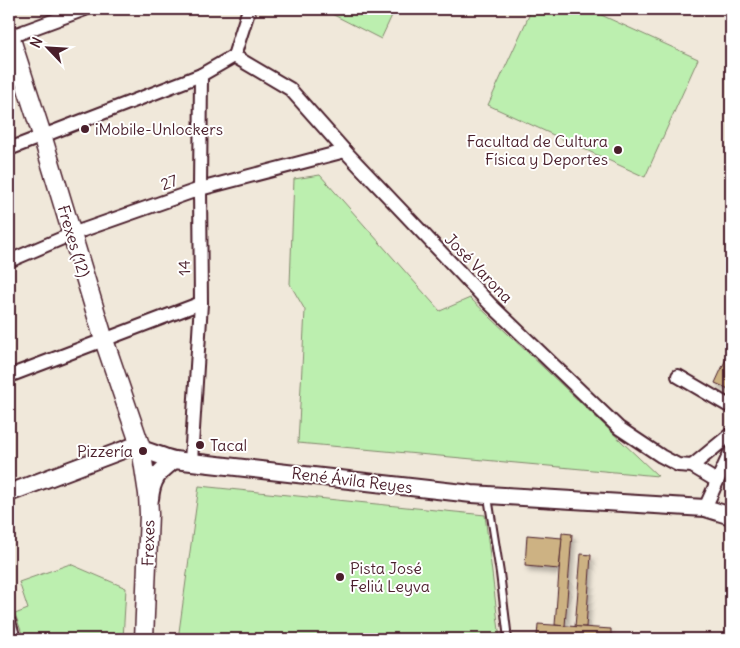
<svg xmlns="http://www.w3.org/2000/svg" width="740" height="648" font-family="Delius,sans-serif">
  <defs>
    <filter id="shadow"><feDropShadow dx="3" dy="5" stdDeviation="2.5" flood-color="#0004"/></filter>
  </defs>
  <rect width="100%" height="100%" fill="#f0e8da"/>
  <filter id="ink" filterUnits="userSpaceOnUse"><feTurbulence type="fractalNoise" baseFrequency=".02" numOctaves="2"/><feDisplacementMap in="SourceGraphic" scale="10" xChannelSelector="R" yChannelSelector="G"/><feConvolveMatrix kernelMatrix="1 2 1 2 8 2 1 2 1" color-interpolation-filters="sRGB"/></filter>
  <g filter="url(#ink)">
    <g fill="#bcefaf" stroke="#83876d">
      <path d="M 322,9 L 395,9 L 381,39 Z"/>
      <path d="M 532,9 L 588,9 L 698,59 L 645,177 L 488,105 Z"/>
      <path d="M 320,175 L 440,311 L 470,298 L 658,476 L 298,443 L 305,310 L 290,284 L 294,179 Z"/>
      <path d="M 199,486 L 485,515 L 500,639 L 178,639 Z"/>
      <path d="M 70,564 L 126,588 L 123,639 L 24,639 L 15,614 L 28,609 L 19,582 Z"/>
    </g>
    <g fill="#cdb283" stroke="#4a1f2b" filter="url(#shadow)">
      <path d="M 730,350 L 731,350 L 731,390 L 715,383 Z"/>
      <path d="M 562,533 L 572,534 L 565,626 L 555,625 Z"/>
      <path d="M 527,535 L 562,538 L 559,569 L 525,566 Z"/>
      <path d="M 581,554 L 591,555 L 586,627 L 575,627 Z"/>
      <path d="M 538,624 L 611,629 L 611,639 L 565,639 L 537,637 Z"/>
    </g>
    <g fill="none" stroke-linecap="round" stroke-linejoin="round">
      <defs>
        <path id="service" d="M 488,497 L 500,573 L 508,639"/>
        <g id="minor">
          <path d="M 9,37 L 85,9"/>
          <path d="M 234,56 L 290,89 L 345,151 L 490,304 L 619,428 L 661,456 L 678,465 L 692,466 L 717,481"/>
          <path d="M 234,56 L 249,9"/>
          <path d="M 9,149 L 201,75 L 234,56"/>
          <path d="M 9,261 L 72,234 L 200,189 L 345,151"/>
          <path d="M 9,376 L 201,303"/>
          <path d="M 678,376 L 731,407"/>
          <path d="M 191,461 L 201,303 L 200,189 L 201,75"/>
          <path d="M 692,466 L 731,434"/>
          <path d="M 705,508 L 731,451"/>
          <path d="M 9,622 L 14,639"/>
        </g>
        <g id="tertiary">
          <path d="M 9,493 L 131,447 C 145,449 159,456 174,460 L 472,494 L 705,508 L 731,516"/>
          <path d="M 150,499 C 152,478 158,473 174,460"/>
        </g>
        <path id="secondary" d="M 9,33 L 42,135 L 104,340 L 141,448 L 148,494 L 149,514 L 144,639"/>
      </defs>
      <use href="#service" stroke="#4a1f2b" stroke-width="10"/>
      <use href="#minor" stroke="#4a1f2b" stroke-width="16"/>
      <use href="#tertiary" stroke="#4a1f2b" stroke-width="20"/>
      <use href="#secondary" stroke="#4a1f2b" stroke-width="21"/>
      <use href="#service" stroke="#fff" stroke-width="6"/>
      <use href="#minor" stroke="#fff" stroke-width="12"/>
      <use href="#tertiary" stroke="#fff" stroke-width="16"/>
      <use href="#secondary" stroke="#fff" stroke-width="18"/>
    </g>
  </g>
  <g fill="#4a1f2b" stroke="#fff" stroke-width="2">
    <circle cx="85" cy="129" r="5"/>
    <circle cx="618" cy="150" r="5"/>
    <circle cx="200" cy="445" r="5"/>
    <circle cx="143" cy="451" r="5"/>
    <circle cx="340" cy="577" r="5"/>
  </g>
  <g text-anchor="middle" stroke-width="4" stroke-linejoin="round" paint-order="stroke">
    <g font-size="16" fill="#4a1f2b" stroke="#fff" text-anchor="start">
      <text x="95" y="135">iMobile-Unlockers</text>
      <text x="608" y="147" text-anchor="end">Facultad de Cultura<tspan x="608" dy="18">Física y Deportes</tspan></text>
      <text x="210" y="451">Tacal</text>
      <text x="133" y="457" text-anchor="end">Pizzería</text>
      <text x="350" y="574">Pista José<tspan x="350" dy="18">Feliú Leyva</tspan></text>
    </g>
    <g font-size="16" fill="#4a1f2b" stroke="#fff">
      <text transform="translate(169 182) rotate(-20)" y="6">27</text>
      <text transform="translate(74 241) rotate(73)" y="6">Frexes (12)</text>
      <text transform="translate(184 268) rotate(-91)" y="6">14</text>
      <text transform="translate(479 268) rotate(46)" y="6">José Varona</text>
      <text transform="translate(352 480) rotate(7)" y="6">René Ávila Reyes</text>
      <text transform="translate(148 543) rotate(-89)" y="6">Frexes</text>
    </g>
  </g>
  <rect width="740" height="648" fill="none" stroke="#fff" stroke-width="30"/>
  <rect x="15" y="15" width="710" height="618" fill="none" stroke="#4a1f2b" stroke-width="2" filter="url(#ink)"/>
  <g transform="translate(48 48) rotate(295)" stroke="#ffffff" stroke-width="4" paint-order="stroke">
  <path d="M0-4L9 19L0 12L-9 19Z" fill="#4a1f2b"/>
  <text y="-8" font-size="14" font-weight="bold" text-anchor="middle" fill="#4a1f2b">N</text>
  </g>
</svg>
